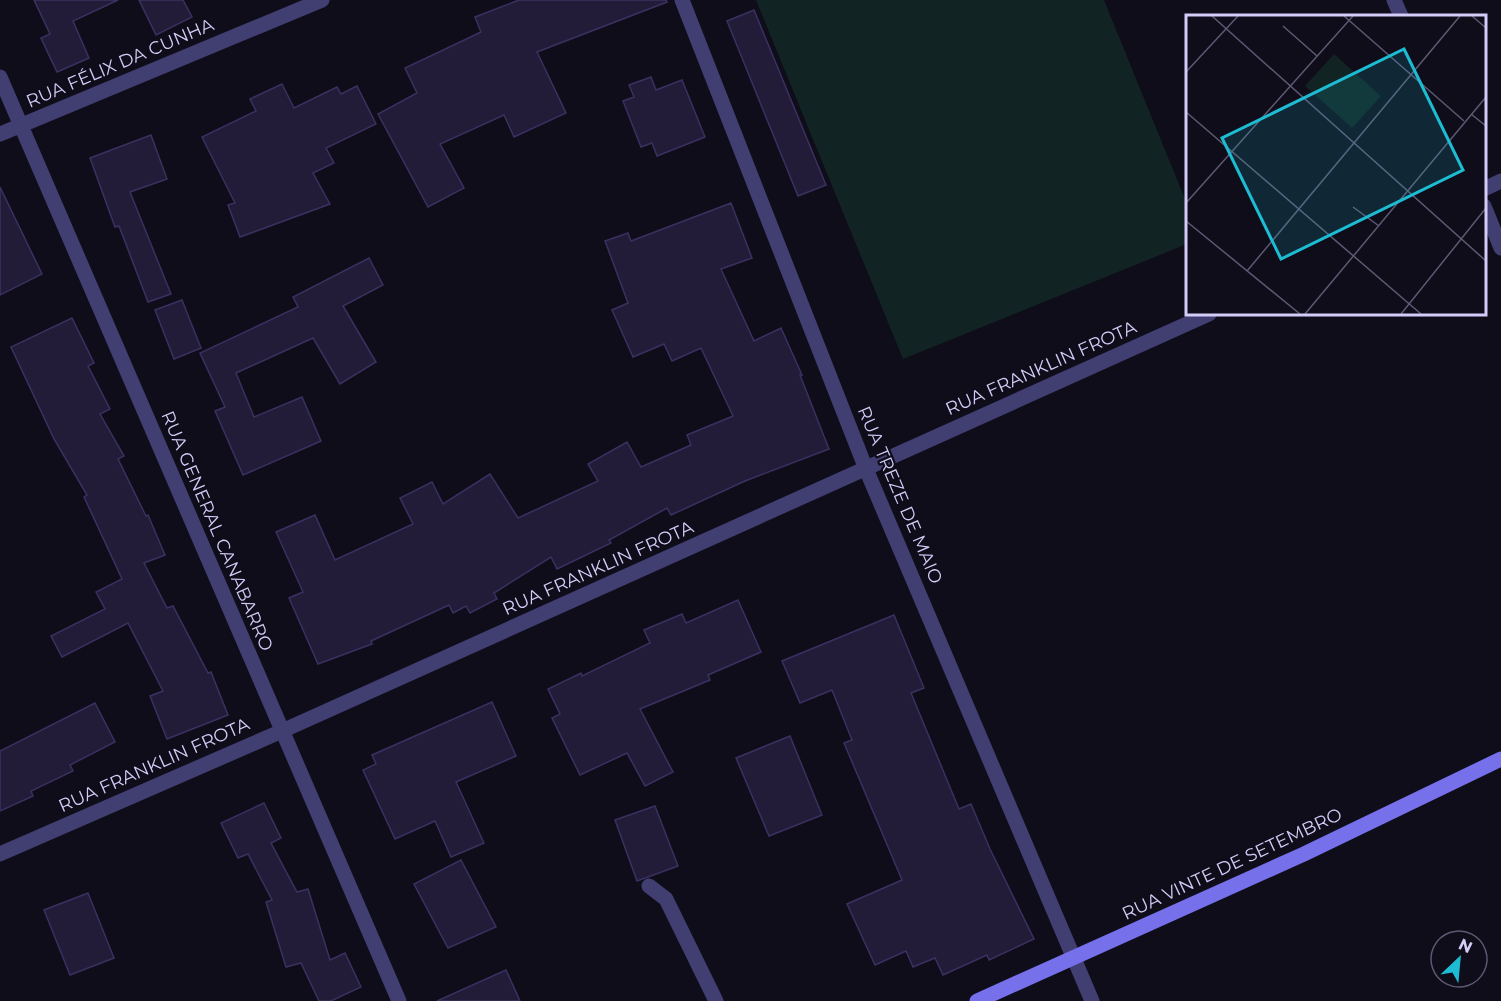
<svg xmlns="http://www.w3.org/2000/svg" width="1501" height="1001" font-family="Montserrat,sans-serif">
  <rect width="100%" height="100%" fill="#0f0d1a"/>
  <path fill="#112322" d="M 756,0 L 1104,0 L 1187,204 L 1187,244 L 903,359 Z"/>
  <g fill="#221c38" stroke="#3b3161" stroke-width="1.5">
    <path d="M 34,0 L 118,0 L 73,21 L 89,58 L 57,72 L 41,38 L 50,34 Z"/>
    <path d="M 139,0 L 183,0 L 192,17 L 156,35 Z"/>
    <path d="M 519,0 L 666,0 L 667,2 L 537,52 L 566,113 L 514,137 L 504,115 L 440,144 L 464,188 L 428,207 L 378,114 L 417,93 L 405,68 L 481,32 L 475,17 Z"/>
    <path d="M 754,10 L 826,185 L 798,196 L 727,21 Z"/>
    <path d="M 651,77 L 656,90 L 682,80 L 705,137 L 657,156 L 652,143 L 641,147 L 623,101 L 634,97 L 629,85 Z"/>
    <path d="M 282,84 L 294,108 L 337,87 L 341,94 L 357,86 L 376,124 L 326,148 L 334,163 L 313,173 L 330,204 L 240,237 L 228,205 L 235,203 L 202,137 L 256,111 L 250,99 Z"/>
    <path d="M 151,135 L 167,179 L 130,192 L 171,294 L 148,302 L 119,226 L 115,227 L 90,158 Z"/>
    <path d="M 0,187 L 42,274 L 0,295 Z"/>
    <path d="M 731,203 L 752,258 L 721,269 L 754,341 L 781,328 L 802,375 L 800,375 L 829,449 L 745,481 L 671,515 L 667,508 L 609,540 L 611,543 L 557,569 L 551,557 L 494,593 L 497,599 L 470,613 L 466,606 L 453,613 L 449,605 L 371,641 L 372,644 L 318,664 L 289,598 L 303,592 L 276,532 L 315,515 L 335,560 L 413,524 L 400,498 L 432,482 L 443,504 L 490,474 L 518,518 L 598,481 L 588,464 L 627,442 L 641,467 L 691,445 L 687,435 L 733,416 L 701,348 L 672,361 L 664,344 L 633,357 L 612,310 L 628,303 L 605,241 L 628,233 L 631,241 Z"/>
    <path d="M 369,258 L 383,285 L 343,306 L 376,362 L 340,384 L 313,338 L 236,373 L 254,417 L 302,397 L 321,441 L 243,475 L 215,411 L 225,407 L 200,353 L 298,307 L 293,297 Z"/>
    <path d="M 182,300 L 201,348 L 174,359 L 155,310 Z"/>
    <path d="M 72,318 L 94,363 L 88,366 L 110,409 L 100,414 L 124,456 L 118,459 L 146,516 L 148,515 L 165,555 L 144,563 L 167,608 L 173,606 L 208,673 L 211,672 L 228,715 L 167,739 L 150,696 L 163,691 L 128,623 L 62,657 L 51,636 L 105,609 L 96,592 L 122,579 L 84,497 L 87,495 L 54,439 L 11,347 Z"/>
    <path d="M 738,600 L 761,652 L 708,675 L 710,680 L 640,709 L 673,772 L 645,786 L 627,753 L 580,775 L 552,718 L 560,714 L 548,689 L 581,673 L 582,676 L 650,643 L 644,630 L 682,614 L 686,623 Z"/>
    <path d="M 894,615 L 924,688 L 911,693 L 959,809 L 971,804 L 990,849 L 1034,939 L 989,960 L 987,955 L 943,975 L 935,958 L 913,967 L 906,951 L 875,965 L 847,904 L 902,880 L 844,743 L 852,740 L 832,690 L 800,703 L 782,661 Z"/>
    <path d="M 492,702 L 516,756 L 456,782 L 484,843 L 451,857 L 435,821 L 395,839 L 363,770 L 376,764 L 372,755 Z"/>
    <path d="M 95,703 L 115,742 L 70,765 L 73,771 L 31,791 L 33,796 L 0,811 L 0,751 Z"/>
    <path d="M 790,736 L 822,815 L 769,836 L 736,758 Z"/>
    <path d="M 264,803 L 281,838 L 271,843 L 297,892 L 308,889 L 330,960 L 345,953 L 361,987 L 331,1001 L 319,1001 L 301,963 L 286,967 L 266,902 L 272,900 L 248,854 L 238,858 L 221,823 Z"/>
    <path d="M 655,806 L 678,866 L 637,881 L 615,820 Z"/>
    <path d="M 461,860 L 496,927 L 448,948 L 414,884 Z"/>
    <path d="M 88,893 L 114,958 L 70,975 L 44,910 Z"/>
    <path d="M 506,970 L 520,1001 L 437,1001 Z"/>
  </g>
  <g fill="none" stroke-linecap="round" stroke-linejoin="round">
    <path stroke="#413e72" stroke-width="15" d="M 649,886 L 666,899 L 716,1001"/>
    <g stroke="#413e72" stroke-width="15">
      <path d="M 682,0 L 866,469 L 1092,1001"/>
      <path d="M 1394,0 L 1401,16"/>
      <path d="M 0,77 L 399,1001"/>
      <path d="M 0,134 L 322,0"/>
      <path d="M 1484,189 L 1501,181"/>
      <path d="M 1484,206 L 1501,248"/>
      <path d="M 0,854 L 282,731 L 1209,314"/>
    </g>
    <path stroke="#7670eb" stroke-width="15" d="M 977,1001 L 1304,854 L 1501,759"/>
  </g>
  <g text-anchor="middle" stroke-width="4.5" stroke-linejoin="round" paint-order="stroke">
    <g font-size="18" fill="#d3ccf8" stroke="#0f0d1a">
      <text transform="translate(120 63) rotate(-23)" y="6">RUA FÉLIX DA CUNHA</text>
      <text transform="translate(1041 368) rotate(-24)" y="6">RUA FRANKLIN FROTA</text>
      <text transform="translate(900 495) rotate(67)" y="6">RUA TREZE DE MAIO</text>
      <text transform="translate(217 531) rotate(67)" y="6">RUA GENERAL CANABARRO</text>
      <text transform="translate(598 568) rotate(-24)" y="6">RUA FRANKLIN FROTA</text>
      <text transform="translate(154 765) rotate(-24)" y="6">RUA FRANKLIN FROTA</text>
      <text transform="translate(1232 864) rotate(-25)" y="6">RUA VINTE DE SETEMBRO</text>
    </g>
  </g>
  <g transform="translate(1186 15)">
    <rect width="300" height="300" fill="#0f0d1a"/>
    <path d="M 148,39 L 195,81 L 166,113 L 119,71 Z" fill="#112322"/>
    <path fill="none" stroke="#5d5973" stroke-width="1.5" d="M 26,1 L 300,246M 158,1 L 278,106M 286,1 L 300,13M 97,11 L 131,41M 0,57 L 52,1M 0,97 L 235,299M 285,99 L 300,111M 0,188 L 167,1M 167,192 L 193,211M 0,206 L 114,299M 61,256 L 274,1M 119,299 L 300,82M 215,299 L 300,193"/>
    <path fill="#1dbcd3" fill-opacity="0.15" stroke="#1dbcd3" stroke-width="3" d="M 218,34 L 277,155 L 95,244 L 36,123 Z"/>
    <rect width="300" height="300" fill="none" stroke="#d3ccf8" stroke-width="3"/>
  </g>
  <g transform="translate(1459 959) rotate(26)"><circle r="28" fill="#0f0d1a" stroke="#5d5973" stroke-width="1.5"/>
  <path d="M0-4.5L10 22L0 15L-10 22Z" fill="#1dbcd3"/>
  <text y="-9" font-size="16" font-weight="bold" text-anchor="middle" fill="#d3ccf8">N</text>
  </g>
</svg>
